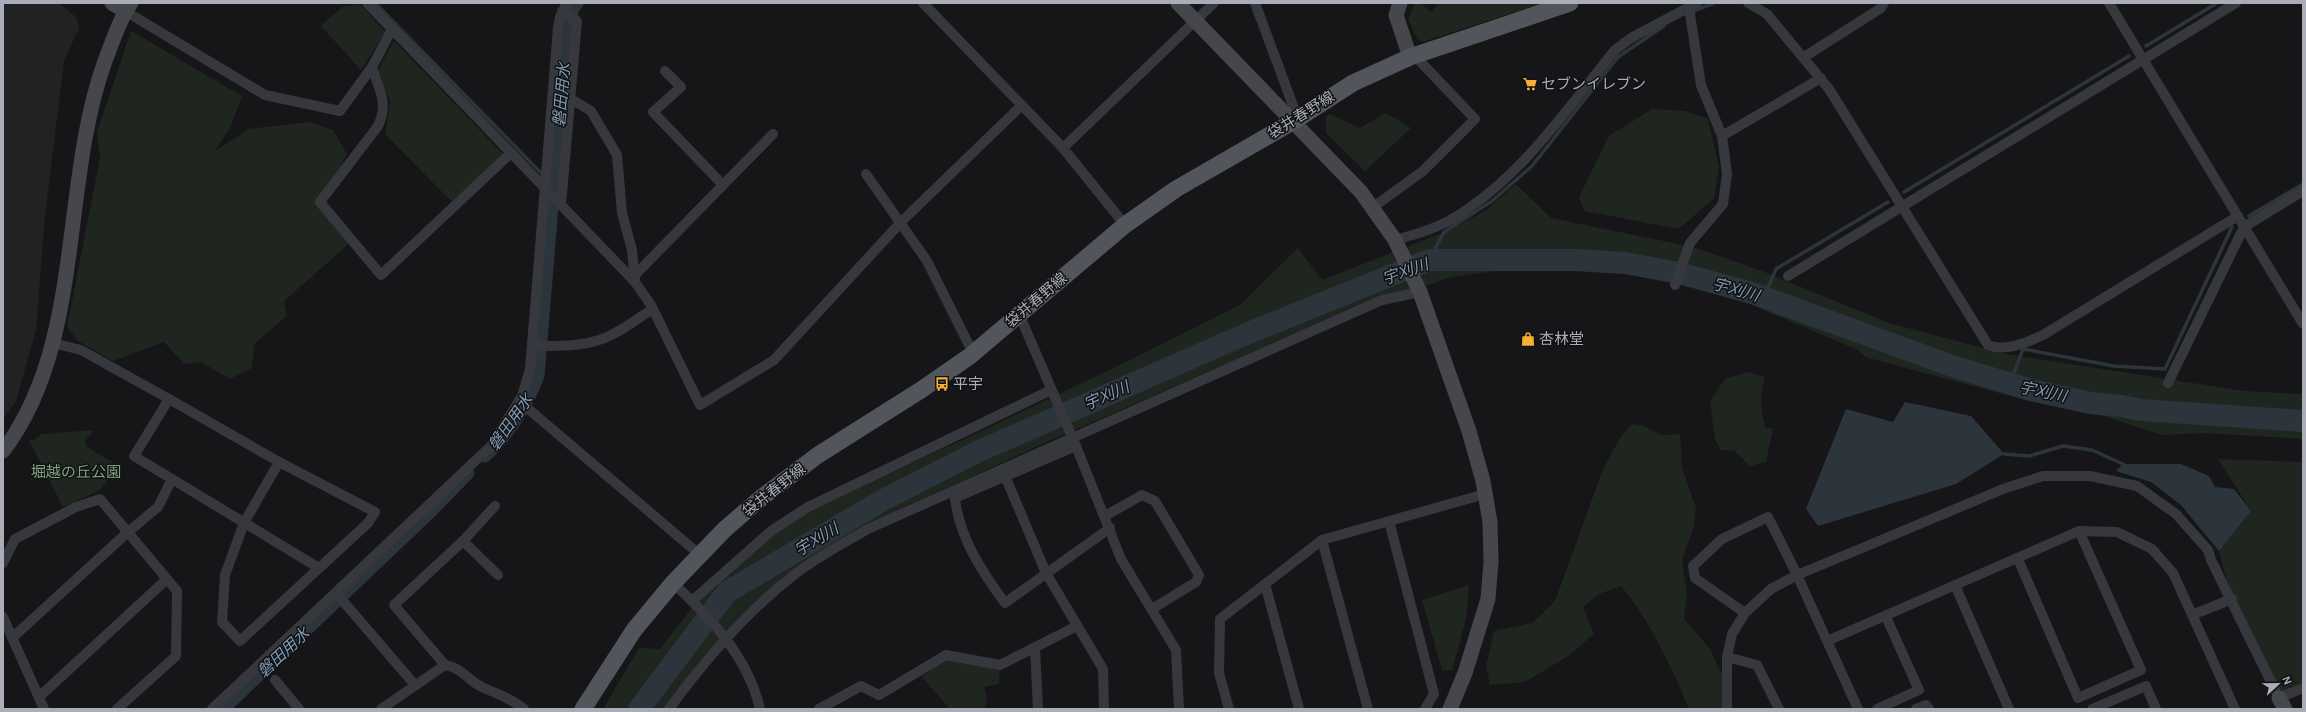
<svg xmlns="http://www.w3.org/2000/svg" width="2306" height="712" font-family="Cabin,'Noto Sans JP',sans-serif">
  <rect width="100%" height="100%" fill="#161618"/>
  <path fill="#222225" d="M 3,3 L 59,3 L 76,17 L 79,28 L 64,61 L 45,216 L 36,330 L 16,401 L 3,419 Z"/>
  <g fill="#1e261f">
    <path d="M 1415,3 L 1420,3 L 1432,12 L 1439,3 L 1543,3 L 1422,42 L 1417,39 L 1408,19 Z"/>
    <path d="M 360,4 L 385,32 L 361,70 L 321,26 L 342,7 Z"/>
    <path d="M 131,31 L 242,96 L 230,128 L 214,152 L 248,129 L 310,122 L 333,130 L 347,154 L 319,208 L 352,241 L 284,301 L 287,316 L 254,344 L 252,368 L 230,379 L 201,362 L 184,364 L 164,342 L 113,361 L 78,341 L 67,327 L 100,158 L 97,132 Z"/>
    <path d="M 394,41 L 503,154 L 453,203 L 385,134 L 390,101 L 378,70 Z"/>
    <path d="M 1652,109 L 1685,111 L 1708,119 L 1719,167 L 1714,198 L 1679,229 L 1584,211 L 1579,197 L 1609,136 Z"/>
    <path d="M 1386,113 L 1411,128 L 1365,171 L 1326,133 L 1326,117 L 1330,114 L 1360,128 Z"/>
    <path d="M 1516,184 L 1551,218 L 1693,247 L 1762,271 L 1889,323 L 2006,354 L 2244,391 L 2303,394 L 2303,439 L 2205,433 L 2162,435 L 2104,416 L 2025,400 L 1865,357 L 1858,350 L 1752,305 L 1689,286 L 1604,268 L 1517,268 L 1452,277 L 1382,300 L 1252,353 L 1040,445 L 865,527 L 785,575 L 750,607 L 692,671 L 668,709 L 603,709 L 639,648 L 660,649 L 698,600 L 766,539 L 801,512 L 971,436 L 1130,360 L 1240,305 L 1298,248 L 1322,280 L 1445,232 L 1485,211 Z"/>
    <path d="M 1747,372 L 1765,377 C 1760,395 1760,409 1765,427 L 1773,429 L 1766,462 L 1750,466 L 1735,451 L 1721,450 L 1715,440 L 1710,401 L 1725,379 Z"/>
    <path d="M 1632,424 L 1644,426 L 1661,435 L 1680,434 L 1682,467 L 1696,508 L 1694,526 L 1682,560 L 1687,594 L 1684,619 L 1710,649 L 1722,675 L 1722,709 L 1689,709 C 1671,666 1651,622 1621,586 L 1599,594 L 1583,607 L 1594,634 L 1568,656 L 1525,682 L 1490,685 L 1486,666 L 1494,631 L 1533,623 L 1555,601 L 1603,469 L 1620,438 Z"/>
    <path d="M 94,430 L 85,441 L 87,447 L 119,466 L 100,490 L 63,507 L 29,440 L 34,440 L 42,434 Z"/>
    <path d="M 2218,459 L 2303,462 L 2303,688 L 2279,698 L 2232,599 L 2219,551 L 2251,511 Z"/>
    <path d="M 1469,585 L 1466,619 L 1452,671 L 1442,670 L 1422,600 Z"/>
    <path d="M 950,655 L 1000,665 L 999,684 L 984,687 L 987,699 L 985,709 L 950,709 L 922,677 Z"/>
  </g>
  <g fill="#2c353c">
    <path d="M 1905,402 L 1971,416 L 2004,454 L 1956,484 L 1818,526 L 1806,509 L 1846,409 L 1893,422 Z"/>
    <path d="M 2123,464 L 2181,464 L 2209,476 L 2215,487 L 2234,489 L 2251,511 L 2219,551 L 2181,505 L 2151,482 L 2116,471 Z"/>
  </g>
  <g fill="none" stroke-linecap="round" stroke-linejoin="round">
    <g stroke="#2c353c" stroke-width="3.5">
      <path d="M 375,3 L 543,175"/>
      <path d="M 1691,12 L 1714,3"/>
      <path d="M 2146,46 L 2217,3"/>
      <path d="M 1904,192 L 2129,56"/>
      <path d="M 2249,216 L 2303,184"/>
      <path d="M 1429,260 L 1444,232 L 1492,201 L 1532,166 L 1618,57 L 1664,26"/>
      <path d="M 1764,297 L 1776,269 L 1888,202"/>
      <path d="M 2010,383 L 2023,349 L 2114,366 L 2165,369 L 2232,227"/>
      <path d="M 2004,454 L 2029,456 L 2063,446 L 2092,450 L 2123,464"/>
    </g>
    <g stroke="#2c353c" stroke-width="13">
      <path d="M 485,456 C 509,434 526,407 538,376 L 567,25 L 574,7 L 577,3"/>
      <path d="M 223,709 L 432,510 L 468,473"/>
    </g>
    <path stroke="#2c353c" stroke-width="22" d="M 639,709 L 727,592 L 883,500 L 977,452 L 1246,334 L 1429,260 L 1575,260 L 1625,263 L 1679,273 L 1752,293 L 1955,367 L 2031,390 L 2090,403 L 2122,406 L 2141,410 L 2303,421"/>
    <g stroke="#37383d" stroke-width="10">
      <path d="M 367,3 L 635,282 L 651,305 L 700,405 L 774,360 L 901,222 L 1022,105"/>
      <path d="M 923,3 L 1063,148 L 1125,225"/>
      <path d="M 1255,3 L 1298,119"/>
      <path d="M 1748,3 L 1767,14 L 1829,89 L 1988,345 C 2005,352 2026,343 2043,335 L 2238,216"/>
      <path d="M 2109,3 L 2303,324"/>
      <path d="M 125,11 L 265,95 L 340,111 L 372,67"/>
      <path d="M 392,29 L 372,67 C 379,90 389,103 378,126 L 320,202 L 381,275 L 511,153"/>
      <path d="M 1804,57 L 1881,8 L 1884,3"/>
      <path d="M 665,71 L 681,87 L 653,112 L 723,185"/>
      <path d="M 571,99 L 591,111 L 617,155 L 622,213 L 632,250 L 635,282"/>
      <path d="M 1722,136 L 1821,78"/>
      <path d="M 1063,148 L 1214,3"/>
      <path d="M 866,174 L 927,261 L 973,353"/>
      <path d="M 561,205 L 577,21 L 562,11"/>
      <path d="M 1372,208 L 1423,171 L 1475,119 L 1414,55"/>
      <path d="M 1395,240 C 1414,235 1435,229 1452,219 C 1520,179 1566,110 1615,50 L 1631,38 L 1697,3"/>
      <path d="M 635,275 L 773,134"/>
      <path d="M 1788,276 L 2236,3"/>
      <path d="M 1675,285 L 1690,243 L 1723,204 L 1727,174 L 1722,136 L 1701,85 L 1689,8"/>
      <path d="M 1019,314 L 1076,446 L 1121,559 L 1176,650 L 1179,709"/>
      <path d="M 53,343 L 81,350 L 169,399 L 134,456 L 319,568"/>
      <path d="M 532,346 C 554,346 578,347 599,340 C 619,334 636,319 653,309"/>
      <path d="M 2168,383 L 2244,227 L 2303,191"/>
      <path d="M 169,399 L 279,462 L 375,512 L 368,523 L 240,641 L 222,622 L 225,575 L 244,523 L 279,462"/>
      <path d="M 519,401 L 699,554"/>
      <path d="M 1076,446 L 955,498 C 959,537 982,572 1005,603 L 1110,528"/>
      <path d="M 1005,476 L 1046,573 L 1103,669 L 1104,709"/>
      <path d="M 1105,516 L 1142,495 L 1155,501 L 1199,575 L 1196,582 L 1152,609"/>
      <path d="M 1389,521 L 1434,694 L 1425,709"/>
      <path d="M 1322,540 L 1368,709"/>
      <path d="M 463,541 L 498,575"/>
      <path d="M 2018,559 L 2078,698 L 2141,670 L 2079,531"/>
      <path d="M 3,563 L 15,539 L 76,507 L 100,499 L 177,591 L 176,656 L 117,709"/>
      <path d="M 673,583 C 711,618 748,657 760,709"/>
      <path d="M 1265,584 L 1299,709"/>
      <path d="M 1955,585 L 2009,709"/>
      <path d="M 336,593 L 415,685"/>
      <path d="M 692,601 L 771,531 L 808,507 L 1051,390"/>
      <path d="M 1745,613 L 1695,578 L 1693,566 L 1722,539 L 1768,517 L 1797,575 L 1858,709"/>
      <path d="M 2192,615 L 2232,599"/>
      <path d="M 3,617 L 44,709"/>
      <path d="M 12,638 L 128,532 L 158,507 L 172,479"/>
      <path d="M 1827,641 L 2079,531 L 2117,532 L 2152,549 L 2173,573 L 2235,709"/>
      <path d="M 1035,648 L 1038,709"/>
      <path d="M 1727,657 L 1757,665 L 1779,709"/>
      <path d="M 445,665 L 394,605 L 463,541 L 495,506"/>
      <path d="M 275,680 L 299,709"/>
      <path d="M 39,697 L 167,579"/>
      <path d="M 212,709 L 491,446 L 522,396 L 530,369 L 558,28 L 560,17 L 567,3"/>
      <path d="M 381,709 L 445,665 C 463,668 467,680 482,687 C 499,695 509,697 524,709"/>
      <path d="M 669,709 C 705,660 747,611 795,574 C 817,557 843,543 868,529 L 1382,300 L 1420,292"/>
      <path d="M 819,709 L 861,686 L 879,695 L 946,655 L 1000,665 L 1077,626"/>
      <path d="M 1229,709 L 1219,673 L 1220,619 L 1322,540 L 1485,494"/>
      <path d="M 1727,709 L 1727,657 L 1732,634 L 1745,613 L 1771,589 L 1797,575 L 1867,546 L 2003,489 L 2043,476 L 2090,476 L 2137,486 L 2176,514 L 2208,550 L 2211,560 L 2279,698 L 2303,688"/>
      <path d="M 1877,709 L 1919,690 L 1886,617"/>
      <path d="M 1916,709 L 1926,705 L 1929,709"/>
      <path d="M 2092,709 L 2146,686 L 2156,709"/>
    </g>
    <g stroke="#45474d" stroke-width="15">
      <path d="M 112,3 L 125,11"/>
      <path d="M 1178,3 L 1361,192 L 1395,240 L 1420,292 L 1469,431 L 1483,481 L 1490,522 L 1491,562 L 1488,599 L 1465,673 L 1450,709"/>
      <path d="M 1400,3 L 1396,15 L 1410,57"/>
      <path d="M 3,451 C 85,343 60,185 105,61 C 113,41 119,20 131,3"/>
      <path d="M 2279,698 L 2285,709"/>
    </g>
    <path stroke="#53555c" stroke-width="17" d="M 583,709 L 634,630 L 673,583 L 725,529 L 761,498 L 818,455 L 921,390 L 970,356 L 1125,225 L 1176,189 L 1294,121 L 1353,83 L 1410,57 L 1570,3"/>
  </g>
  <defs>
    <symbol id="supermarket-bare" viewBox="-9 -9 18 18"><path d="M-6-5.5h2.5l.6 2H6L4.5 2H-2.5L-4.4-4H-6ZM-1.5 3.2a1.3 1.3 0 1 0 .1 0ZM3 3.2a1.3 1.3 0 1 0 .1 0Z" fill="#f2b134" stroke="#111113" stroke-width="2.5" paint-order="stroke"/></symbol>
    <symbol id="shop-bare" viewBox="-9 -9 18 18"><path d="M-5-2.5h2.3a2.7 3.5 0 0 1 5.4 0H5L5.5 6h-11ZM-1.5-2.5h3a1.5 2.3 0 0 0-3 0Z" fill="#f2b134" stroke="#111113" stroke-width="2.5" paint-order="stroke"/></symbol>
    <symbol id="bus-bare" viewBox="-9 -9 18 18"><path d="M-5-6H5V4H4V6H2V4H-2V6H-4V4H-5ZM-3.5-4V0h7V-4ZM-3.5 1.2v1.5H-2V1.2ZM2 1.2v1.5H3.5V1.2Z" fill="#f2b134" stroke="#111113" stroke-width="2.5" paint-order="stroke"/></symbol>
  </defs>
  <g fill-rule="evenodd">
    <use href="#supermarket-bare" x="1520" y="74" width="20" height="20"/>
    <use href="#shop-bare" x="1518" y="329" width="20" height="20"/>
    <use href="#bus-bare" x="932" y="374" width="20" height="20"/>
  </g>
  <g text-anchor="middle" stroke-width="3" stroke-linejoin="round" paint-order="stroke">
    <g font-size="15" fill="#a8adb8" stroke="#111113" text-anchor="start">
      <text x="1541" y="89">セブンイレブン</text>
      <text x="1539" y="344">杏林堂</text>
      <text x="953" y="389">平宇</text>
    </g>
    <g font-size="15" fill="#a8adb8" stroke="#111113">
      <text transform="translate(1301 115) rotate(-32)" y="5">袋井春野線</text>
      <text transform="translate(1036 300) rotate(-40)" y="5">袋井春野線</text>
      <text transform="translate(774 490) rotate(-38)" y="5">袋井春野線</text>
    </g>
    <g font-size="15" fill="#7fa381" stroke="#111113">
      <text x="76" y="477">堀越の丘公園</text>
    </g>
    <g font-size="16" font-style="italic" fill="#7f9bb3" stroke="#111113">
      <text transform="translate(561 95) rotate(-85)" y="6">磐田用水</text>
      <text transform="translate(1405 271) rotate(-20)" y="6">宇刈川</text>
      <text transform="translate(1736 289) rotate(16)" y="6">宇刈川</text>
      <text transform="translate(2043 391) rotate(12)" y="6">宇刈川</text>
      <text transform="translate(1106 395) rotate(-24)" y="6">宇刈川</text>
      <text transform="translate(510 422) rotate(-55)" y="6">磐田用水</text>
      <text transform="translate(816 539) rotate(-31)" y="6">宇刈川</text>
      <text transform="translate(283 652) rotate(-43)" y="6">磐田用水</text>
    </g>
  </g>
  <rect width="2306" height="712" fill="none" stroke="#a8adb8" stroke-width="8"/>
  <g transform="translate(2278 684) rotate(68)" stroke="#111113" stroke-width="3" paint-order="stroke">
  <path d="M0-3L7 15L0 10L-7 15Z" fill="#a8adb8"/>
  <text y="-6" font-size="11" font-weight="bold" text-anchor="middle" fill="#a8adb8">N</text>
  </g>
</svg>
